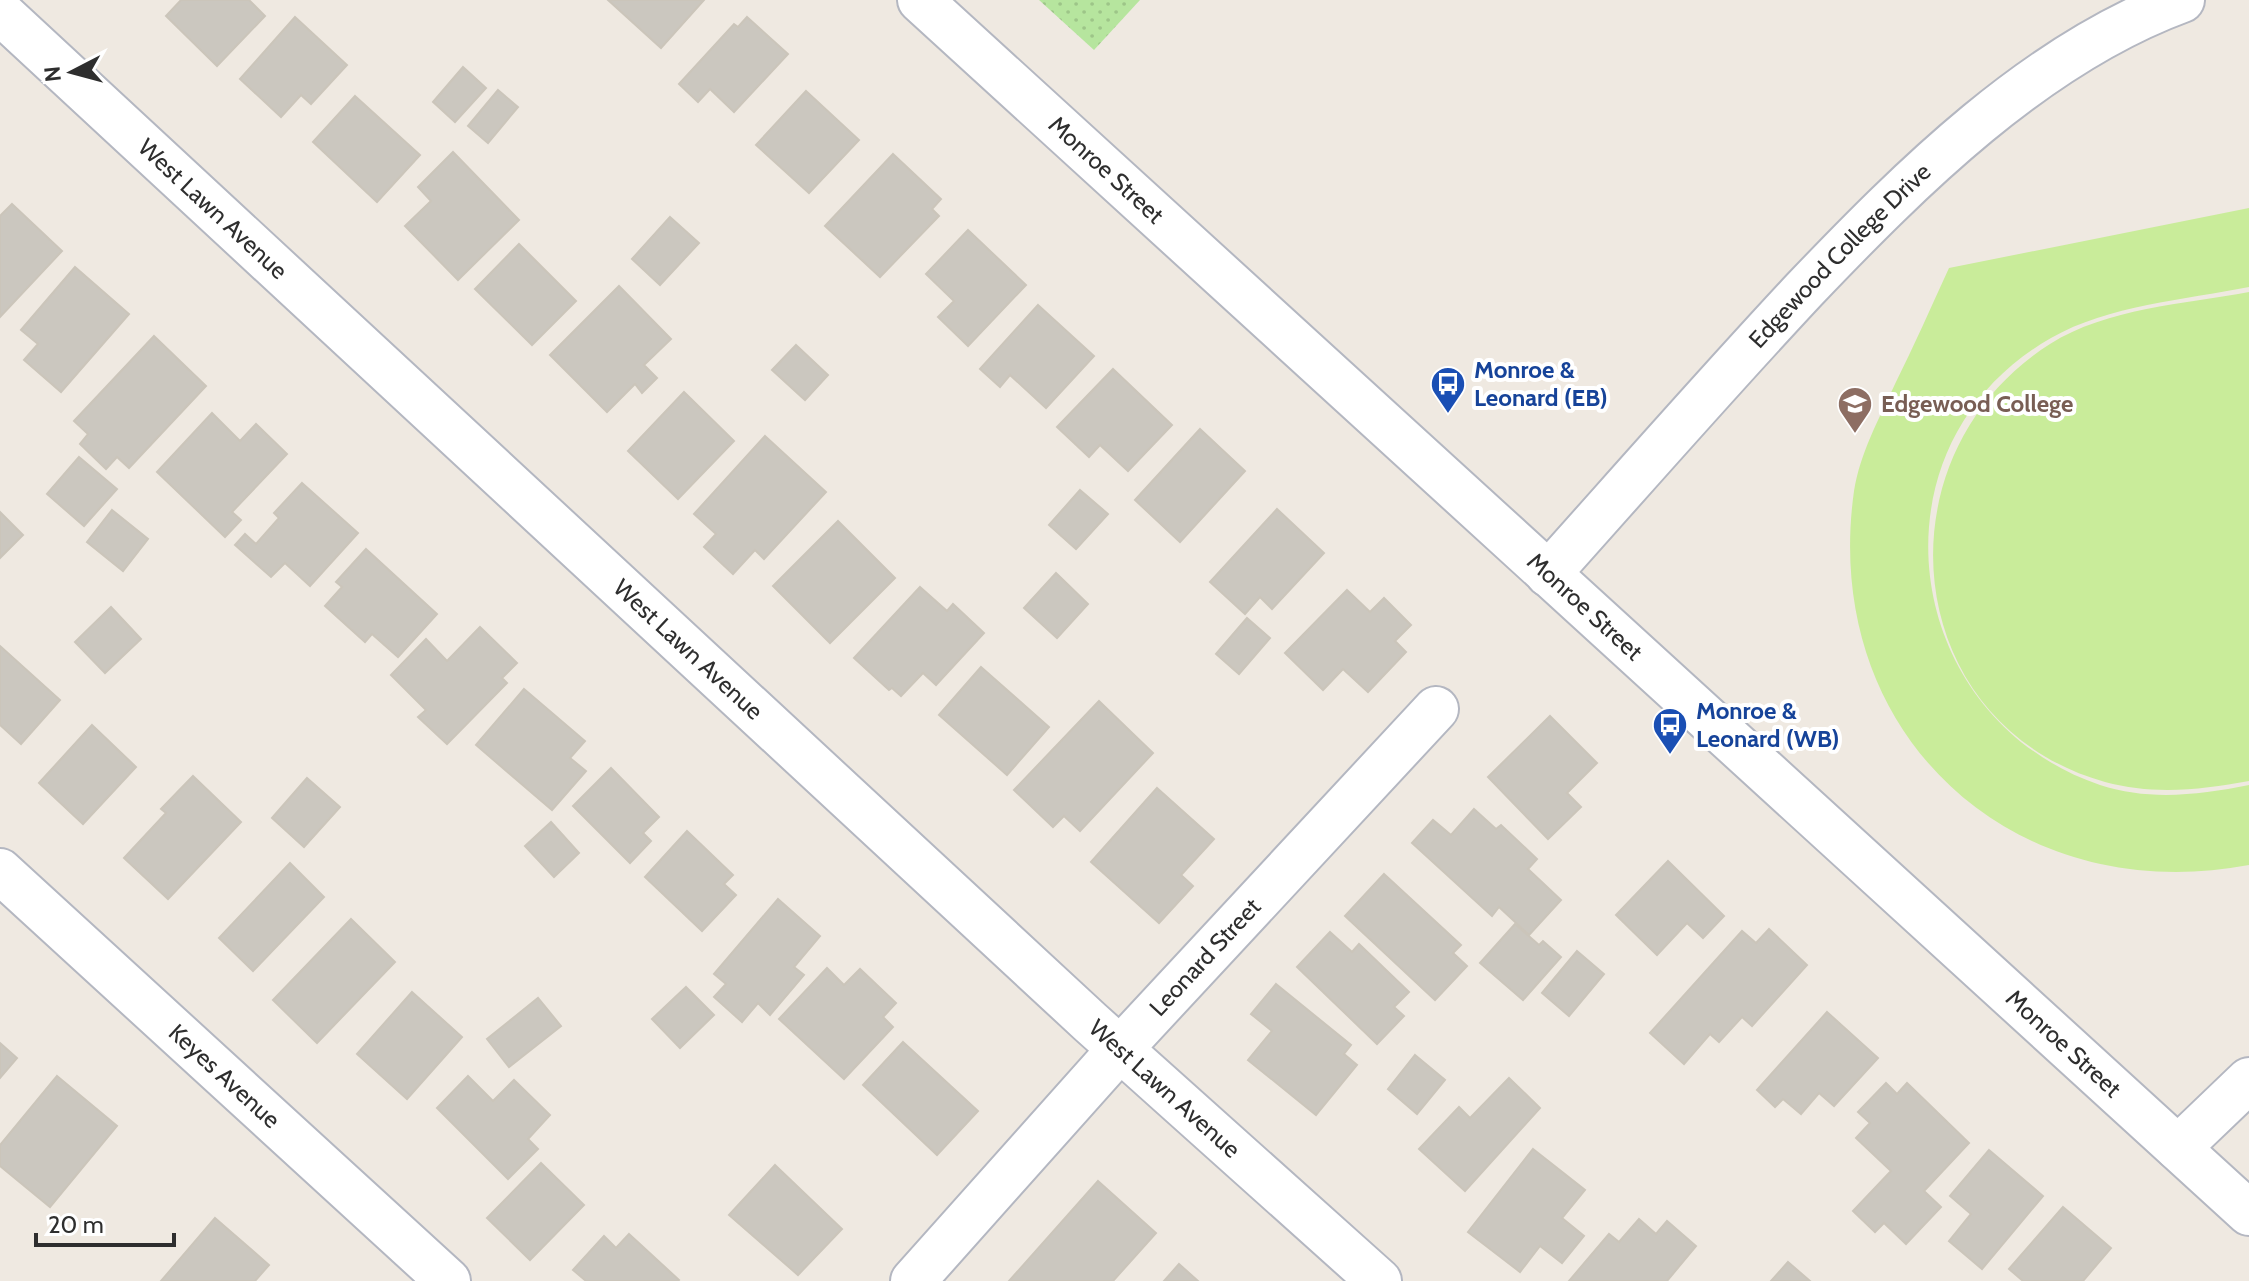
<svg xmlns="http://www.w3.org/2000/svg" width="2249" height="1281" font-family="Cabin,sans-serif">
  <defs>
    <pattern id="grass-dots" width="8" height="8" patternUnits="userSpaceOnUse" patternTransform="scale(2)"><rect width="8" height="8" fill="#b6e59e"/><path d="M2 2h.1M6 6h.1" fill="none" stroke="#9dc588" stroke-width="1.8" stroke-linecap="round"/></pattern>
  </defs>
  <rect width="100%" height="100%" fill="#efe9e1"/>
  <path fill="url(#grass-dots)" d="M 1039,0 L 1140,0 L 1094,50 Z"/>
  <g fill="#c9ec9a">
    <path d="M 2249,208 L 2249,287 C 2184,300 2109,305 2051,338 C 1863,445 1900,717 2100,785 C 2149,801 2199,795 2249,785 L 2249,865 C 2011,910 1820,732 1854,491 C 1860,453 1879,419 1895,384 C 1914,346 1931,307 1949,268 Z"/>
    <path d="M 2249,292 L 2249,781 C 2201,790 2153,795 2105,782 C 1899,724 1875,455 2050,344 C 2107,308 2184,304 2249,292 Z"/>
  </g>
  <g fill="#cbc7bf" stroke="#cbc5ba" stroke-width="2">
    <path d="M 181,0 L 249,0 L 265,16 L 217,66 L 166,16 Z"/>
    <path d="M 608,0 L 704,0 L 661,48 Z"/>
    <path d="M 295,17 L 347,65 L 311,104 L 301,95 L 281,117 L 240,79 Z"/>
    <path d="M 747,17 L 788,54 L 734,112 L 710,89 L 698,102 L 679,84 L 734,24 L 738,27 Z"/>
    <path d="M 463,67 L 486,88 L 455,122 L 433,102 Z"/>
    <path d="M 498,90 L 518,107 L 488,143 L 468,126 Z"/>
    <path d="M 806,91 L 859,140 L 809,193 L 756,145 Z"/>
    <path d="M 355,96 L 420,155 L 377,202 L 313,142 Z"/>
    <path d="M 453,152 L 519,220 L 458,280 L 405,226 L 431,201 L 418,187 Z"/>
    <path d="M 893,154 L 941,199 L 932,209 L 939,216 L 880,277 L 825,226 Z"/>
    <path d="M 12,204 L 62,251 L 0,317 L 0,216 Z"/>
    <path d="M 670,217 L 699,243 L 660,285 L 632,259 Z"/>
    <path d="M 968,230 L 1026,285 L 968,346 L 938,317 L 954,301 L 926,274 Z"/>
    <path d="M 519,244 L 576,301 L 532,345 L 475,289 Z"/>
    <path d="M 75,267 L 129,314 L 61,392 L 24,360 L 38,344 L 21,330 Z"/>
    <path d="M 619,286 L 671,339 L 644,365 L 657,378 L 642,393 L 635,384 L 607,412 L 550,355 Z"/>
    <path d="M 1038,305 L 1094,356 L 1046,408 L 1010,375 L 1000,387 L 980,369 Z"/>
    <path d="M 154,336 L 206,386 L 129,468 L 117,457 L 106,469 L 80,444 L 88,434 L 74,421 Z"/>
    <path d="M 796,345 L 828,375 L 805,400 L 772,370 Z"/>
    <path d="M 1113,369 L 1172,425 L 1128,471 L 1100,445 L 1089,457 L 1057,427 Z"/>
    <path d="M 684,392 L 734,441 L 678,499 L 628,451 Z"/>
    <path d="M 212,413 L 240,441 L 256,424 L 287,454 L 232,512 L 241,520 L 225,537 L 157,472 Z"/>
    <path d="M 1200,429 L 1245,471 L 1180,542 L 1135,500 Z"/>
    <path d="M 765,436 L 826,492 L 764,559 L 755,550 L 733,574 L 704,547 L 716,534 L 694,514 Z"/>
    <path d="M 79,457 L 117,489 L 84,526 L 47,494 Z"/>
    <path d="M 302,483 L 358,533 L 310,586 L 285,563 L 271,577 L 235,545 L 245,534 L 256,544 L 279,518 L 274,513 Z"/>
    <path d="M 1080,490 L 1108,514 L 1076,549 L 1049,525 Z"/>
    <path d="M 1277,509 L 1324,553 L 1272,609 L 1260,597 L 1245,614 L 1210,582 Z"/>
    <path d="M 112,510 L 148,539 L 123,571 L 87,542 Z"/>
    <path d="M 0,512 L 23,535 L 0,558 Z"/>
    <path d="M 838,521 L 895,578 L 830,643 L 773,586 Z"/>
    <path d="M 366,549 L 437,614 L 398,657 L 372,634 L 365,642 L 325,606 L 342,587 L 336,582 Z"/>
    <path d="M 1056,573 L 1088,604 L 1057,638 L 1024,608 Z"/>
    <path d="M 920,587 L 947,611 L 953,604 L 984,633 L 936,685 L 923,673 L 901,696 L 892,688 L 889,690 L 854,658 Z"/>
    <path d="M 1347,590 L 1370,612 L 1384,598 L 1411,625 L 1395,641 L 1406,652 L 1368,692 L 1343,669 L 1323,690 L 1285,653 Z"/>
    <path d="M 111,607 L 141,639 L 105,673 L 75,642 Z"/>
    <path d="M 1247,618 L 1270,638 L 1239,674 L 1216,654 Z"/>
    <path d="M 480,627 L 517,663 L 502,678 L 507,683 L 447,744 L 418,717 L 426,710 L 391,675 L 426,639 L 447,661 Z"/>
    <path d="M 0,646 L 60,700 L 21,744 L 0,725 Z"/>
    <path d="M 981,667 L 1049,727 L 1007,775 L 939,715 Z"/>
    <path d="M 524,689 L 585,741 L 570,758 L 586,771 L 552,810 L 476,745 Z"/>
    <path d="M 1099,701 L 1153,753 L 1080,831 L 1064,816 L 1053,827 L 1014,790 Z"/>
    <path d="M 1550,716 L 1597,763 L 1567,793 L 1581,807 L 1548,839 L 1488,777 Z"/>
    <path d="M 92,725 L 136,767 L 83,824 L 39,783 Z"/>
    <path d="M 611,768 L 659,817 L 643,833 L 651,841 L 630,863 L 573,806 Z"/>
    <path d="M 193,776 L 241,822 L 168,899 L 124,858 L 166,813 L 161,809 Z"/>
    <path d="M 307,778 L 340,807 L 304,847 L 272,818 Z"/>
    <path d="M 1157,788 L 1214,839 L 1181,875 L 1193,886 L 1159,923 L 1091,862 Z"/>
    <path d="M 1474,809 L 1496,829 L 1501,825 L 1537,859 L 1528,869 L 1561,900 L 1529,935 L 1499,907 L 1492,916 L 1412,843 L 1433,820 L 1451,835 Z"/>
    <path d="M 551,822 L 579,853 L 554,877 L 525,846 Z"/>
    <path d="M 687,831 L 733,875 L 724,884 L 736,895 L 702,931 L 645,877 Z"/>
    <path d="M 1668,861 L 1724,916 L 1703,938 L 1687,923 L 1657,955 L 1616,915 Z"/>
    <path d="M 290,863 L 324,897 L 253,971 L 219,938 Z"/>
    <path d="M 1384,874 L 1461,945 L 1453,953 L 1467,966 L 1435,1000 L 1345,916 Z"/>
    <path d="M 778,899 L 820,936 L 794,967 L 804,975 L 770,1015 L 758,1003 L 742,1022 L 714,997 L 726,984 L 714,974 Z"/>
    <path d="M 351,919 L 395,962 L 317,1043 L 273,1000 Z"/>
    <path d="M 1515,924 L 1539,945 L 1543,941 L 1561,957 L 1523,1000 L 1480,963 Z"/>
    <path d="M 1769,929 L 1807,965 L 1752,1026 L 1742,1017 L 1719,1042 L 1710,1034 L 1684,1064 L 1650,1033 L 1742,931 L 1756,943 Z"/>
    <path d="M 1330,932 L 1352,952 L 1359,944 L 1409,992 L 1394,1007 L 1404,1016 L 1377,1044 L 1297,967 Z"/>
    <path d="M 1577,951 L 1604,974 L 1569,1016 L 1542,993 Z"/>
    <path d="M 827,968 L 844,985 L 860,969 L 896,1003 L 883,1017 L 893,1027 L 844,1079 L 779,1019 Z"/>
    <path d="M 1276,984 L 1351,1045 L 1344,1054 L 1357,1065 L 1316,1115 L 1248,1060 L 1272,1031 L 1251,1014 Z"/>
    <path d="M 686,987 L 714,1015 L 680,1048 L 652,1019 Z"/>
    <path d="M 412,992 L 462,1037 L 407,1099 L 357,1054 Z"/>
    <path d="M 538,998 L 561,1026 L 509,1067 L 487,1039 Z"/>
    <path d="M 1827,1012 L 1878,1058 L 1834,1106 L 1819,1093 L 1801,1114 L 1783,1099 L 1775,1107 L 1757,1090 Z"/>
    <path d="M 903,1042 L 978,1111 L 937,1155 L 863,1085 Z"/>
    <path d="M 0,1043 L 17,1058 L 0,1078 Z"/>
    <path d="M 1415,1055 L 1445,1080 L 1417,1114 L 1388,1089 Z"/>
    <path d="M 57,1076 L 117,1126 L 50,1207 L 0,1166 L 0,1145 Z"/>
    <path d="M 468,1076 L 493,1101 L 514,1080 L 550,1115 L 528,1139 L 538,1149 L 508,1179 L 437,1108 Z"/>
    <path d="M 1509,1078 L 1540,1108 L 1465,1191 L 1419,1149 L 1459,1107 L 1470,1118 Z"/>
    <path d="M 1886,1083 L 1897,1094 L 1907,1083 L 1969,1143 L 1924,1191 L 1941,1207 L 1906,1244 L 1884,1223 L 1875,1232 L 1853,1211 L 1891,1171 L 1856,1138 L 1870,1123 L 1858,1112 Z"/>
    <path d="M 1533,1149 L 1585,1190 L 1562,1218 L 1584,1236 L 1562,1263 L 1540,1246 L 1520,1272 L 1468,1232 Z"/>
    <path d="M 1989,1150 L 2043,1196 L 1982,1269 L 1949,1241 L 1971,1214 L 1950,1196 Z"/>
    <path d="M 541,1163 L 584,1205 L 530,1260 L 487,1218 Z"/>
    <path d="M 775,1165 L 842,1229 L 798,1275 L 729,1215 Z"/>
    <path d="M 1098,1181 L 1156,1233 L 1113,1281 L 1009,1281 Z"/>
    <path d="M 2063,1207 L 2111,1248 L 2083,1281 L 2023,1281 L 2009,1269 Z"/>
    <path d="M 215,1218 L 269,1265 L 255,1281 L 161,1281 Z"/>
    <path d="M 1639,1219 L 1656,1234 L 1667,1221 L 1696,1246 L 1667,1281 L 1569,1281 L 1609,1234 L 1619,1242 Z"/>
    <path d="M 629,1234 L 679,1280 L 678,1281 L 586,1281 L 573,1270 L 604,1236 L 616,1248 Z"/>
    <path d="M 1788,1262 L 1810,1281 L 1771,1281 Z"/>
    <path d="M 1179,1264 L 1198,1281 L 1164,1281 Z"/>
  </g>
  <g fill="none" stroke-linecap="round" stroke-linejoin="round">
    <defs>
      <g id="minor">
        <path id="s1" d="M 0,12 L 1090,1022 L 1379,1281"/>
        <path id="s2" d="M 1548,574 C 1633,479 1717,383 1804,290 C 1910,179 2035,54 2182,0"/>
        <path id="s3" d="M 0,871 L 448,1281"/>
        <path d="M 2178,1148 L 2249,1080"/>
        <path id="s4" d="M 913,1281 L 1120,1049 L 1436,709"/>
      </g>
      <g id="secondary">
        <path id="s5" d="M 920,0 L 2249,1213"/>
      </g>
    </defs>
    <use href="#minor" stroke="#b4b7c1" stroke-width="48"/>
    <use href="#secondary" stroke="#b4b7c1" stroke-width="48"/>
    <use href="#minor" stroke="#fff" stroke-width="44"/>
    <use href="#secondary" stroke="#fff" stroke-width="44"/>
  </g>
  <defs>
    <symbol id="bus-pin" viewBox="-11 -11 22 30"><path d="M0 17L-7.5 6A9.5 9.5 0 1 1 7.5 6Z" fill="#1a4fb4" stroke="#fff"/><path d="M-5-6H5V4H4V6H2V4H-2V6H-4V4H-5ZM-3.5-4V0h7V-4ZM-3.5 1.2v1.5H-2V1.2ZM2 1.2v1.5H3.5V1.2Z" fill="#fff"/></symbol>
    <symbol id="university-pin" viewBox="-11 -11 22 30"><path d="M0 17L-7.5 6A9.5 9.5 0 1 1 7.5 6Z" fill="#8d6e63" stroke="#fff"/><path d="M0-5L7-2L0 1L-7-2ZM-4 1L0 2.5L4 1V4Q0 6-4 4Z" fill="#fff"/></symbol>
  </defs>
  <g fill-rule="evenodd">
    <use href="#bus-pin" x="1428" y="364" width="40" height="54"/>
    <use href="#university-pin" x="1835" y="384" width="40" height="54"/>
    <use href="#bus-pin" x="1650" y="705" width="40" height="54"/>
  </g>
  <g text-anchor="middle" stroke-width="8" stroke-linejoin="round" paint-order="stroke">
    <g font-size="24" fill="#2e2e2e" stroke="#fff">
      <text dy="8" stroke="none"><textPath href="#s5" startOffset="252">Monroe Street</textPath></text>
      <text dy="8" stroke="none"><textPath href="#s1" startOffset="290">West Lawn Avenue</textPath></text>
      <text dy="8" stroke="none"><textPath href="#s2" startOffset="432">Edgewood College Drive</textPath></text>
      <text dy="8" stroke="none"><textPath href="#s5" startOffset="900">Monroe Street</textPath></text>
      <text dy="8" stroke="none"><textPath href="#s1" startOffset="938">West Lawn Avenue</textPath></text>
      <text dy="8" stroke="none"><textPath href="#s4" startOffset="436">Leonard Street</textPath></text>
      <text dy="8" stroke="none"><textPath href="#s5" startOffset="1548">Monroe Street</textPath></text>
      <text dy="8" stroke="none"><textPath href="#s3" startOffset="304">Keyes Avenue</textPath></text>
      <text dy="8" stroke="none"><textPath href="#s1" startOffset="1586">West Lawn Avenue</textPath></text>
    </g>
    <g font-size="24" font-weight="bold" fill="#164399" stroke="#fff" text-anchor="start">
      <text x="1474" y="378">Monroe &amp;<tspan x="1474" dy="28">Leonard (EB)</tspan></text>
      <text x="1696" y="719">Monroe &amp;<tspan x="1696" dy="28">Leonard (WB)</tspan></text>
    </g>
    <g font-size="24" font-weight="bold" fill="#785e54" stroke="#fff" text-anchor="start">
      <text x="1881" y="412">Edgewood College</text>
    </g>
  </g>
  <g transform="translate(72 72) rotate(264)" stroke="#ffffff" stroke-width="6" paint-order="stroke">
  <path d="M0-6L14 30L0 20L-14 30Z" fill="#2e2e2e"/>
  <text y="-12" font-size="22" font-weight="bold" text-anchor="middle" fill="#2e2e2e">N</text>
  </g>
  <path d="M36 1233v12h138v-12" fill="none" stroke="#2e2e2e" stroke-width="4"/>
  <text x="48" y="1233" font-size="24" fill="#2e2e2e" stroke="#ffffff" stroke-width="6" paint-order="stroke">20 m</text>
</svg>
